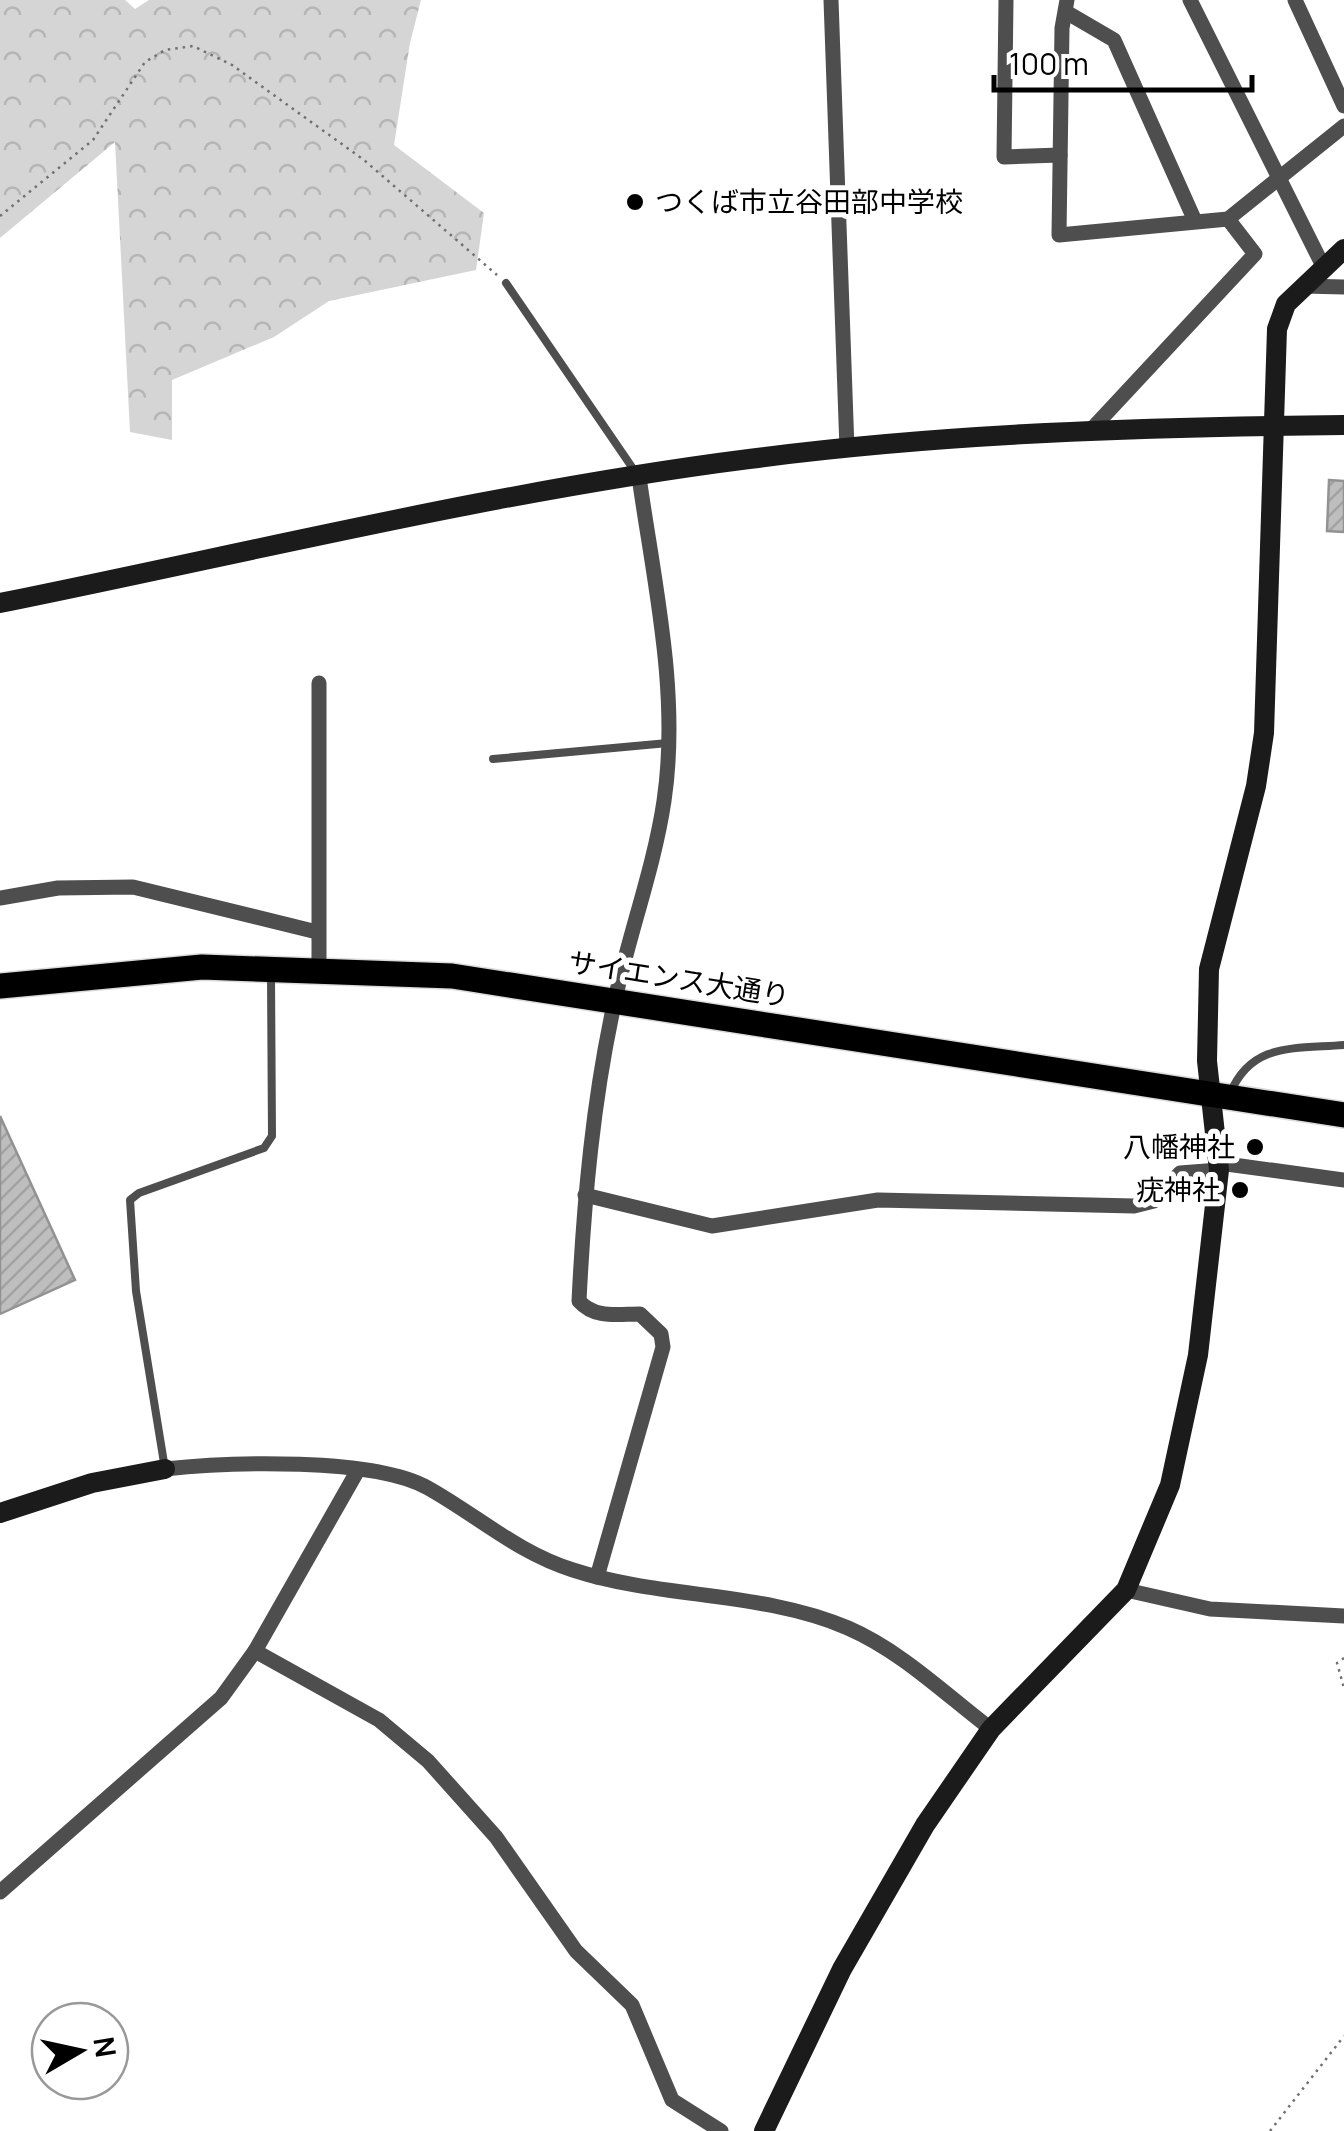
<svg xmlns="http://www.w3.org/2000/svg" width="1344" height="2131" font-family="Manrope,'Noto Sans JP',sans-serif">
  <defs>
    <pattern id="forest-crowns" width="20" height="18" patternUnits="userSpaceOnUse" patternTransform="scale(2.5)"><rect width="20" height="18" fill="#d5d5d5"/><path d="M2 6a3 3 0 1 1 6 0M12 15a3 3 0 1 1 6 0" fill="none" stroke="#b5b5b5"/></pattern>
    <pattern id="building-hatch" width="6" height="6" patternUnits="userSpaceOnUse" patternTransform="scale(2.5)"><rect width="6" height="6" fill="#bebebe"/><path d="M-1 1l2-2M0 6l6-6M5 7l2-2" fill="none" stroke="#a2a2a2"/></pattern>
  </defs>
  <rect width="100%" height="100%" fill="#fff"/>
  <path fill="url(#forest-crowns)" d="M 0,0 L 125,0 L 135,9 L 149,0 L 421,0 L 410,43 L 394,145 L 484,213 L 476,270 L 329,301 L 274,337 L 172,380 L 172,440 L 130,432 L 115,142 L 0,238 Z"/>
  <g fill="url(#building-hatch)" stroke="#929292" stroke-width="2.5">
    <path d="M 1329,480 L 1344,481 L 1344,532 L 1327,531 Z"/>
    <path d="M 0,1116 L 75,1280 L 0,1314 Z"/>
  </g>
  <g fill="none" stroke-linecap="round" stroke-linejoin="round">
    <defs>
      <path id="primary" d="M 0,986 L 202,967 L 452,976 L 1344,1115"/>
    </defs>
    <use href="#primary" stroke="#dbdbdb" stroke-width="28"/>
    <g stroke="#707070" stroke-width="2.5" stroke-dasharray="2.5 5" stroke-linecap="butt">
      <path d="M 0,216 L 93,140 L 145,62 L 165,50 L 193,46 L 232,65 L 364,160 L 497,275"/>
      <path d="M 1344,1658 L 1337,1663 L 1344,1688"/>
      <path d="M 1270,2131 L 1344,2036"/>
    </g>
    <g stroke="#4e4e4e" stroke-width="8">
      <path d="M 506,283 L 636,473"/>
      <path d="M 493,759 L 668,743"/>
      <path d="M 1230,1094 C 1251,1042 1295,1049 1344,1045"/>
      <path d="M 165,1469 L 136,1291 L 130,1200 L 139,1193 L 264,1148 L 272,1136 L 271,976"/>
    </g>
    <g stroke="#4e4e4e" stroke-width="15">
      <path d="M 831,0 L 847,449"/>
      <path d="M 1006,0 L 1004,157 L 1060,155"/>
      <path d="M 1067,0 L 1062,28 L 1059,235 L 1228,219 L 1344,126"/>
      <path d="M 1190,0 L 1323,266"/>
      <path d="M 1295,0 L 1344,106"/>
      <path d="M 1066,12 L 1114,40 L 1195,221"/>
      <path d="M 1303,286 L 1344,287"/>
      <path d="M 1089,432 L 1255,254 L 1228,219"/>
      <path d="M 0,898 L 58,888 L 133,887 L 317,932"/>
      <path d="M 319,968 L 319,683"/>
      <path d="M 1219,1163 L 1344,1180"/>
      <path d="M 585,1195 L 712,1226 L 878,1200 L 1134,1206 L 1154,1201 L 1180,1173 L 1219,1170"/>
      <path d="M 165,1469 C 228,1462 373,1457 428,1488 C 478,1516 518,1553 573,1570 C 662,1599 762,1591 848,1628 C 901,1651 945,1694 991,1729"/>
      <path d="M 597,1577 L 663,1347 L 661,1334 L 640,1314 C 617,1314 595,1319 579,1301 C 584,1200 593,1099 615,1000 C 629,934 654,868 664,801 C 680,694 654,583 639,477"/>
      <path d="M 1126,1590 L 1210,1609 L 1344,1616"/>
      <path d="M 255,1651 L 379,1720 L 428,1761 L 496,1837 L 576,1951 L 632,2005 L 672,2100 L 721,2131"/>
      <path d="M 0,1892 L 221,1698 L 255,1651 L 358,1470"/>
    </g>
    <g stroke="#1b1b1b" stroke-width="20">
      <path d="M 0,603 C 248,553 497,491 749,459 C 945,433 1146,427 1344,425"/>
      <path d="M 0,1513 L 92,1483 L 165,1469"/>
      <path d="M 764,2131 L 842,1969 L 925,1825 L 991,1729 L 1126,1590 L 1170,1485 L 1198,1355 L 1219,1170 L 1207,1061 L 1209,969 L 1256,786 L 1264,733 L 1277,329 L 1286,304 L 1344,249"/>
    </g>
    <use href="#primary" stroke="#000" stroke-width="25"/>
  </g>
  <g fill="#000" stroke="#fff" stroke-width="4">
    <circle cx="635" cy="202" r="10"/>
    <circle cx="1255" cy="1147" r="10"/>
    <circle cx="1240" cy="1190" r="10"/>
  </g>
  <g text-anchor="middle" stroke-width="10" stroke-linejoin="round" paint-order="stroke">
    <g font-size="28" fill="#000" stroke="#fff" text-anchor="end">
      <text x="655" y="212" text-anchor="start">つくば市立谷田部中学校</text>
      <text x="1235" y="1157">八幡神社</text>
      <text x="1220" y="1200">疣神社</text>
    </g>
    <g font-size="28" fill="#000" stroke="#fff">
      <text transform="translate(679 979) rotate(9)" y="10">サイエンス大通り</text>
    </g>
  </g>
  <g transform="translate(80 2051) rotate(81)"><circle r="48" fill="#ffffff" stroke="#999999" stroke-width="2.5"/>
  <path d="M0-8L18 38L0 25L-18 38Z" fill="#000000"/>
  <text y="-15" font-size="28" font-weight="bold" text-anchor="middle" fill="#000000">N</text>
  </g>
  <path d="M994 75v15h258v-15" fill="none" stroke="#000000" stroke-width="5"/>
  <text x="1009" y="75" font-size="30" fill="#000000" stroke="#ffffff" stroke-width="8" paint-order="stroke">100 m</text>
</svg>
